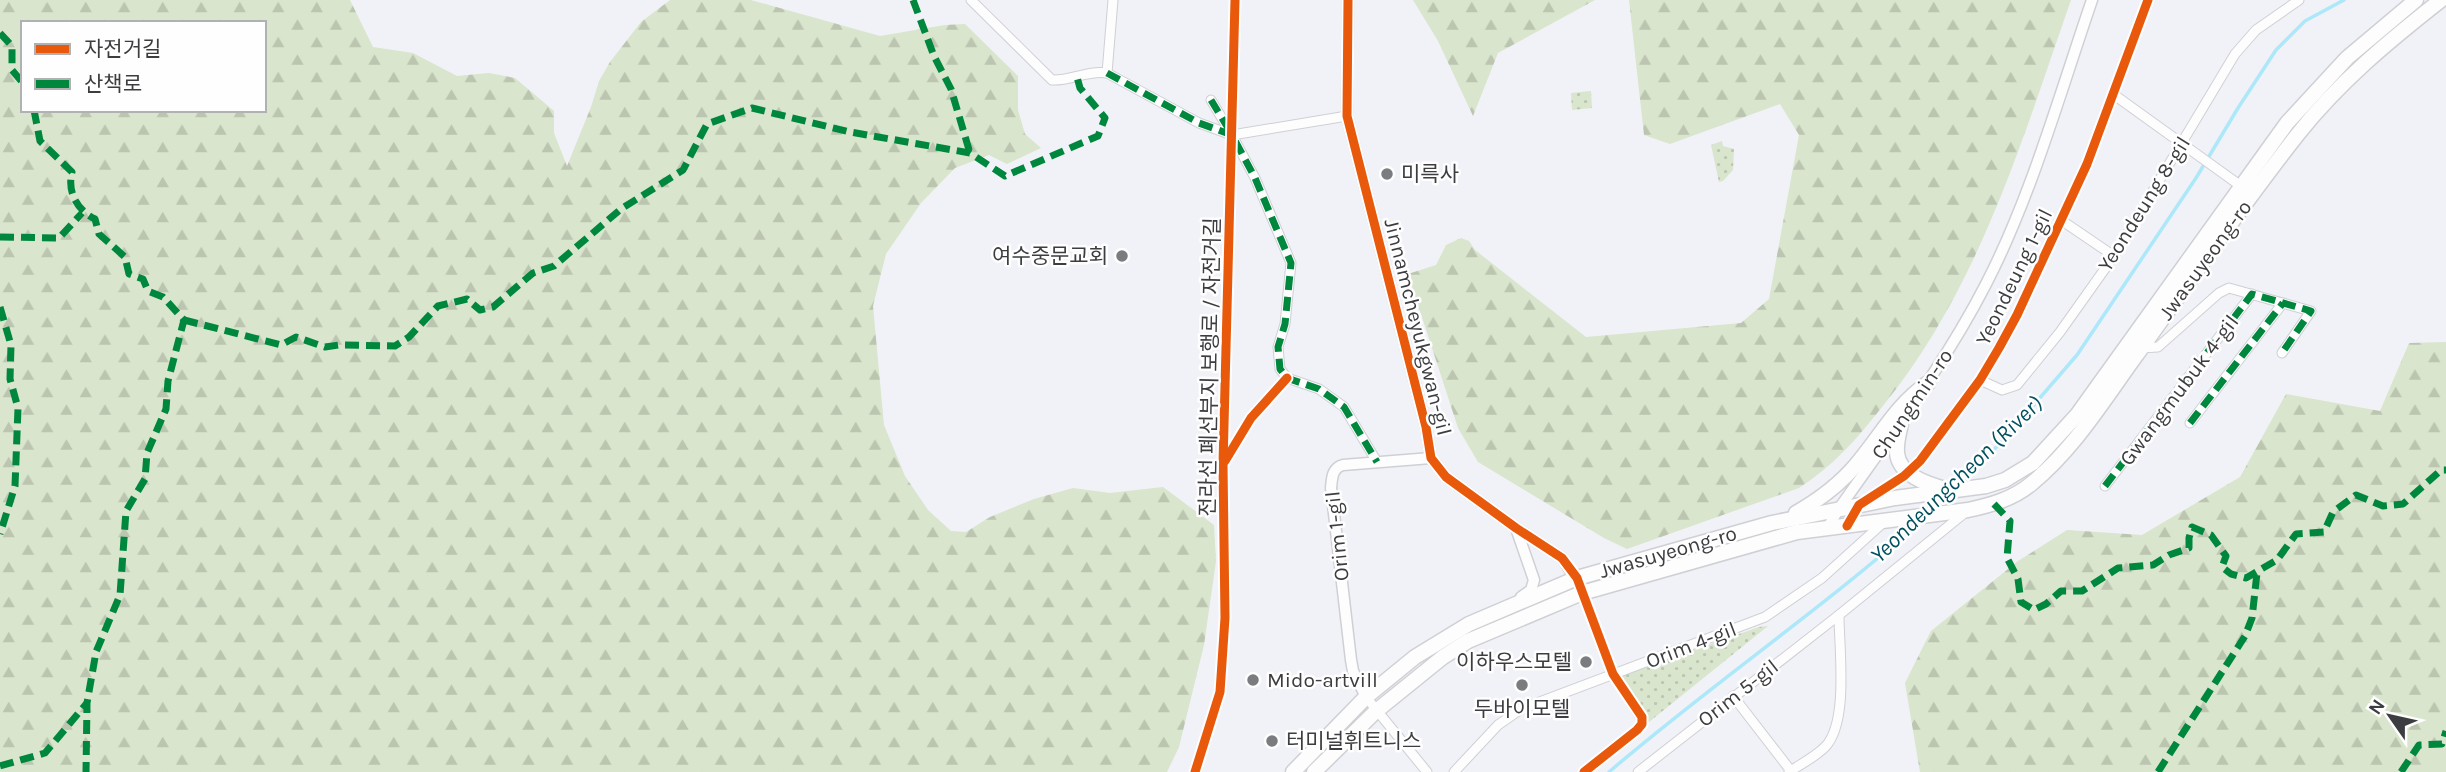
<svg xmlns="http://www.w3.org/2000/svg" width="2446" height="772" font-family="Karla,'Noto Sans KR',sans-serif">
  <defs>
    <pattern id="forest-firs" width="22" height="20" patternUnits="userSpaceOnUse" patternTransform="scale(1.75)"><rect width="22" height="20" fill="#d9e5cc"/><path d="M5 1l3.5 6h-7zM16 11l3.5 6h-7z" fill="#bbc5b0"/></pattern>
    <pattern id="park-dots" width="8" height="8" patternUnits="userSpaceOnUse" patternTransform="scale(1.75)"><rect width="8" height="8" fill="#d9e5cc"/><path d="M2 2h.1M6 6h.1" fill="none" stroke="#bbc5b0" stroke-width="1.8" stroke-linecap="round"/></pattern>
  </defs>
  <rect width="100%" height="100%" fill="#f1f2f7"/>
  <g fill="url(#forest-firs)" fill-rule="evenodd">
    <path d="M 0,0 L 350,0 L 373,47 L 413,53 L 457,76 L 489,73 L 515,78 L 554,111 L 554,133 L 567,166 L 591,107 L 599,81 L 610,62 L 641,22 L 670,0 L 751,0 L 880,36 L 945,25 L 965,24 L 1018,76 L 1018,110 L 1025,134 L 1041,148 L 1007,164 L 989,155 L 955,168 L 921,203 L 886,254 L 873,306 L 884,425 L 905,476 L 928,510 L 951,531 L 966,532 L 990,517 L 1034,499 L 1073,488 L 1110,493 L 1163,487 L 1214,525 L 1216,561 L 1204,645 L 1179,747 L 1167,772 L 0,772 ZM 23,23 L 264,23 L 264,110 L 23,110 Z"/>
    <path d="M 1413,0 L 1595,0 L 1498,53 L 1473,116 L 1438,41 Z"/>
    <path d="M 1629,0 L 2071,0 C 2021,143 1979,288 1882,407 C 1857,439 1833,466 1799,488 L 1627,549 L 1604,538 L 1478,462 L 1458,428 L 1408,274 L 1436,265 L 1446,245 L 1461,238 L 1469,241 L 1475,250 L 1586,337 L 1741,323 L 1769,299 L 1799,135 L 1780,104 L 1670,144 L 1644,135 Z"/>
    <path d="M 2446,342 L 2446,772 L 1920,772 L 1905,683 L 1931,631 L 2018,561 L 2067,530 L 2142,535 L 2240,477 L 2286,394 L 2380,411 L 2409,343 Z"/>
  </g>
  <g fill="url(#park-dots)">
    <path d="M 1591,91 L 1592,108 L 1572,110 L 1571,93 Z"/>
    <path d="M 1722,141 L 1723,146 L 1734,149 L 1733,170 L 1723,181 L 1719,182 L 1711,145 Z"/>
    <path d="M 1768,626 L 1649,722 L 1621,682 L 1623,675 L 1759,627 Z"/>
  </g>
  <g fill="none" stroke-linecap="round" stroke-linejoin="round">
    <g stroke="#ace8f9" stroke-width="3.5">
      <path d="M 1960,485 L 2006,437 L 2077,355 L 2196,178 L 2238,108 L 2276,50 L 2305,21 L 2344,0"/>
      <path d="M 1935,509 L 1949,495"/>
      <path d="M 1609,772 C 1710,685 1821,610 1921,521"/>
    </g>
    <defs>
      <g id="minor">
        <path d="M 971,0 L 1052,80 C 1070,81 1088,70 1107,73 L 1199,123 L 1232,135 L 1255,178 L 1291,263 L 1285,324 L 1278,347 L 1280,369 L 1287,378 L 1319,389 L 1344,407 L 1377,462"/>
        <path d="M 1107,73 L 1113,0"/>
        <path d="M 2113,94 L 2245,189"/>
        <path d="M 1211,100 L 1232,135 L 1347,116"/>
        <path d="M 2061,220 L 2114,256"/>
        <path d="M 2141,348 L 2158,347 L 2219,293 L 2229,288 L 2311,311 L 2282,353"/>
        <path d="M 1980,380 L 2002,390 L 2017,385 L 2060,332 L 2114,256 L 2235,54 L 2256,30 L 2299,0"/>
        <path d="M 2190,423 L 2283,303"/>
        <path d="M 1223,464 L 1251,418 L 1287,378"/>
        <path d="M 2105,486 L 2252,294"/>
        <path d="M 1847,526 L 1859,505 L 1904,476 L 1920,461 L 1980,380 L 1999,348 L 2017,315 L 2087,164 L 2148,0"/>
        <path d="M 1582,593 L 1613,674 L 1643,721 L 1637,730 L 1584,772"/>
        <path d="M 1733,696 L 1791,771"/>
        <path d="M 1366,697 L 1427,772"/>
        <path d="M 1454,772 L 1498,725 L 1521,709 L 1765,617 L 1822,578 L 1884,522"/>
        <path d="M 1638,772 L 1839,615"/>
        <path d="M 1789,772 C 1801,764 1815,757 1825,747 C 1849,722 1839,649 1839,615 L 1967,511"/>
      </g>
      <g id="tertiary">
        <path d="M 1348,0 L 1347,116 L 1426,427 L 1431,458 L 1446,477 L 1516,528 L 1562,558 L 1579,584"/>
        <path d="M 1516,528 L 1534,580 L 1531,590 L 1521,597"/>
        <path d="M 1827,529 L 1838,510 C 1890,436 1945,364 1986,284 C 2031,197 2060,93 2092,0"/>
        <path d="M 1366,697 L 1353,671 L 1351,660 L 1331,488 C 1332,478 1332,468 1343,465 L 1431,458"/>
      </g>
      <g id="primary">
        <path d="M 1901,424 C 1899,433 1896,443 1897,453 C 1899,475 1927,484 1945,489"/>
        <path d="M 1796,513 C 1817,501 1840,484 1856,465 C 1880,437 1897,404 1928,383"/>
        <path d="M 1293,772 L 1366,697 L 1415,657 L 1469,624 L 1577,578 L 1772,523 L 1895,498 L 1986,486 L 2005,480 L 2033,463 L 2077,415 L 2287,123 L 2347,58 L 2416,0"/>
        <path d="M 1314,772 L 1375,712 L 1443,657 L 1468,641 L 1582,593 L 1797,532 L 1968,510 C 1991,505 2013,499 2031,484 C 2074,449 2103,401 2135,357 C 2189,282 2241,206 2298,134 C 2339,82 2390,40 2441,0"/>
      </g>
    </defs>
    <use href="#minor" stroke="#cfd0d4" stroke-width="11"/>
    <use href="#tertiary" stroke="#cfd0d4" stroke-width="13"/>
    <use href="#primary" stroke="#cfd0d4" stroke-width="17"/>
    <use href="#minor" stroke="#fdfdfe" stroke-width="9"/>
    <use href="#tertiary" stroke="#fdfdfe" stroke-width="10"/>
    <use href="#primary" stroke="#fdfdfe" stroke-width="14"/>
    <g stroke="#00873e" stroke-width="7" stroke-dasharray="14 7" stroke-linecap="butt">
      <path d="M 913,0 L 934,56 L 951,89 L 970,153"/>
      <path d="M 0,33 L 12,46 L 12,70 L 23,83"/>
      <path d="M 1107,73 L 1199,123 L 1232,135 L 1255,178 L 1291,263 L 1285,324 L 1278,347 L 1280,369 L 1287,378 L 1319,389 L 1344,407 L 1377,462"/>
      <path d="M 1211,100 L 1228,128"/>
      <path d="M 34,110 L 40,141 L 72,172 C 67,192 77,210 95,219 L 99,234 L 125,257 L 129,274 L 143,279 L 148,291 L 163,297 L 184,320 L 168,381 L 166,409 L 147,453 L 145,479 L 126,511 L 120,595 L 96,652 L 87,703 L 86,772"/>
      <path d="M 0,237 L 59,238 L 82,213"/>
      <path d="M 0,307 L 11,345 L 10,379 L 18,408 L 15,486 L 0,534"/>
      <path d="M 184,320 L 281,345 L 296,337 L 325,347 L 339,345 L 395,346 L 409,337 L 438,306 L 467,299 L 480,310 L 493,307 L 533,273 L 554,266 L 621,209 L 683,170 L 707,124 L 752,108 L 850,132 L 970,153 L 1005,176 L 1098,136 L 1105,118 L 1080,88 L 1077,77"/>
      <path d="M 2190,423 L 2283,303"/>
      <path d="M 2105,486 L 2252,294 L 2311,311 L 2282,353"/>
      <path d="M 1994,504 L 2010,521 L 2007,558 L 2018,579 L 2021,602 L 2034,610 L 2046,604 L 2061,591 L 2082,591 L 2118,568 L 2153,565 L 2169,555 L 2189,548 L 2189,538 L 2192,527 L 2211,535 L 2226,556 L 2222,567 L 2231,574 L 2246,578 L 2277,560 L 2296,534 L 2324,532 L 2333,512 L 2356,495 L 2383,506 L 2403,504 L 2441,470 L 2446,470"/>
      <path d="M 0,766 L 45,753 L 87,703"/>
      <path d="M 2158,772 L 2245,636 L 2252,618 L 2257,573"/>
      <path d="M 2401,772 L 2419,745 L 2442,744 L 2446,731"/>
    </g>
    <defs>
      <g id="cycleway">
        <path d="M 1348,0 L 1347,116 L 1426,427 L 1431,458 L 1446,477 L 1516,528 L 1562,558 L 1577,578 L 1613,674 L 1642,717 L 1642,724 L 1637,730 L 1584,772"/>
        <path d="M 1225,461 L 1251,418 L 1287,378"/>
        <path d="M 1847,526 L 1859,505 L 1904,476 L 1920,461 L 1980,380 L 1999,348 L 2017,315 L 2087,164 L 2148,0"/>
        <path d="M 1195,772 L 1220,692 L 1225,618 L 1223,464 L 1235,0"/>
      </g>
    </defs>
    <use href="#cycleway" stroke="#fefefe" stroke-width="13"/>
    <use href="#cycleway" stroke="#e8590c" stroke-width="9"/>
  </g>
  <g fill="#7b7c80" stroke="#fefefe" stroke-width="2.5">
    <circle cx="1387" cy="174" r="7"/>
    <circle cx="1122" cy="256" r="7"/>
    <circle cx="1586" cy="662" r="7"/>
    <circle cx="1253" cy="680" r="7"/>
    <circle cx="1522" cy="685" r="7"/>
    <circle cx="1272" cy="741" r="7"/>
  </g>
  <g text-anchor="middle" stroke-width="5" stroke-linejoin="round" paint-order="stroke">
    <g font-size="21" fill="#3c3d40" stroke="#fefefe" text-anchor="start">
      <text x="1401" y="181">미륵사</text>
      <text x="1108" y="263" text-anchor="end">여수중문교회</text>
      <text x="1572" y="669" text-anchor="end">이하우스모텔</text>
      <text x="1267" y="687">Mido-artvill</text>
      <text x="1522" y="716" text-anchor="middle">두바이모텔</text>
      <text x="1286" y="748">터미널휘트니스</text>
    </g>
    <g font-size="21" fill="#3c3d40" stroke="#fefefe">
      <text transform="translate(2144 204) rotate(-58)" y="7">Yeondeung 8-gil</text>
      <text transform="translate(2205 260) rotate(-54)" y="7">Jwasuyeong-ro</text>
      <text transform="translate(2014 277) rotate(-64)" y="7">Yeondeung 1-gil</text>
      <text transform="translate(1418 327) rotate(76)" y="7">Jinnamcheyukgwan-gil</text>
      <text transform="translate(1210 367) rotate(-89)" y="7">전라선 폐선부지 보행로 / 자전거길</text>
      <text transform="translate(2179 390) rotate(-53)" y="7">Gwangmubuk 4-gil</text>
      <text transform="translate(1912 404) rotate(-56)" y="7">Chungmin-ro</text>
      <text transform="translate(1337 536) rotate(-96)" y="7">Orim 1-gil</text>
      <text transform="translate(1668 552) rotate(-16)" y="7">Jwasuyeong-ro</text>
      <text transform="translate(1691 645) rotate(-21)" y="7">Orim 4-gil</text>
      <text transform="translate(1738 693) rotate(-38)" y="7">Orim 5-gil</text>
    </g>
    <g font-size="23" font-style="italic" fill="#005160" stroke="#fefefe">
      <text transform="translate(1956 479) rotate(-44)" y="8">Yeondeungcheon (River)</text>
    </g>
  </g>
  <rect x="21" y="21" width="245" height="91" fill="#fefefe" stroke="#b0b1b2" stroke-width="2"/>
  <rect x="35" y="44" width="35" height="10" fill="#e8590c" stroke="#b0b1b2" stroke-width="2"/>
  <text x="84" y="56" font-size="21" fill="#3c3d40">자전거길</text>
  <rect x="35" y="79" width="35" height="10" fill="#00873e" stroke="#b0b1b2" stroke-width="2"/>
  <text x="84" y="91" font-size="21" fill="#3c3d40">산책로</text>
  <g transform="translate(2390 716) rotate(304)" stroke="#fefefe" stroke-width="5" paint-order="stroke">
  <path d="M0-5L12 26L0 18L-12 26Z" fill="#3c3d40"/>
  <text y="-10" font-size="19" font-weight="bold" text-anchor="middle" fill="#3c3d40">N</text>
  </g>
</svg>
